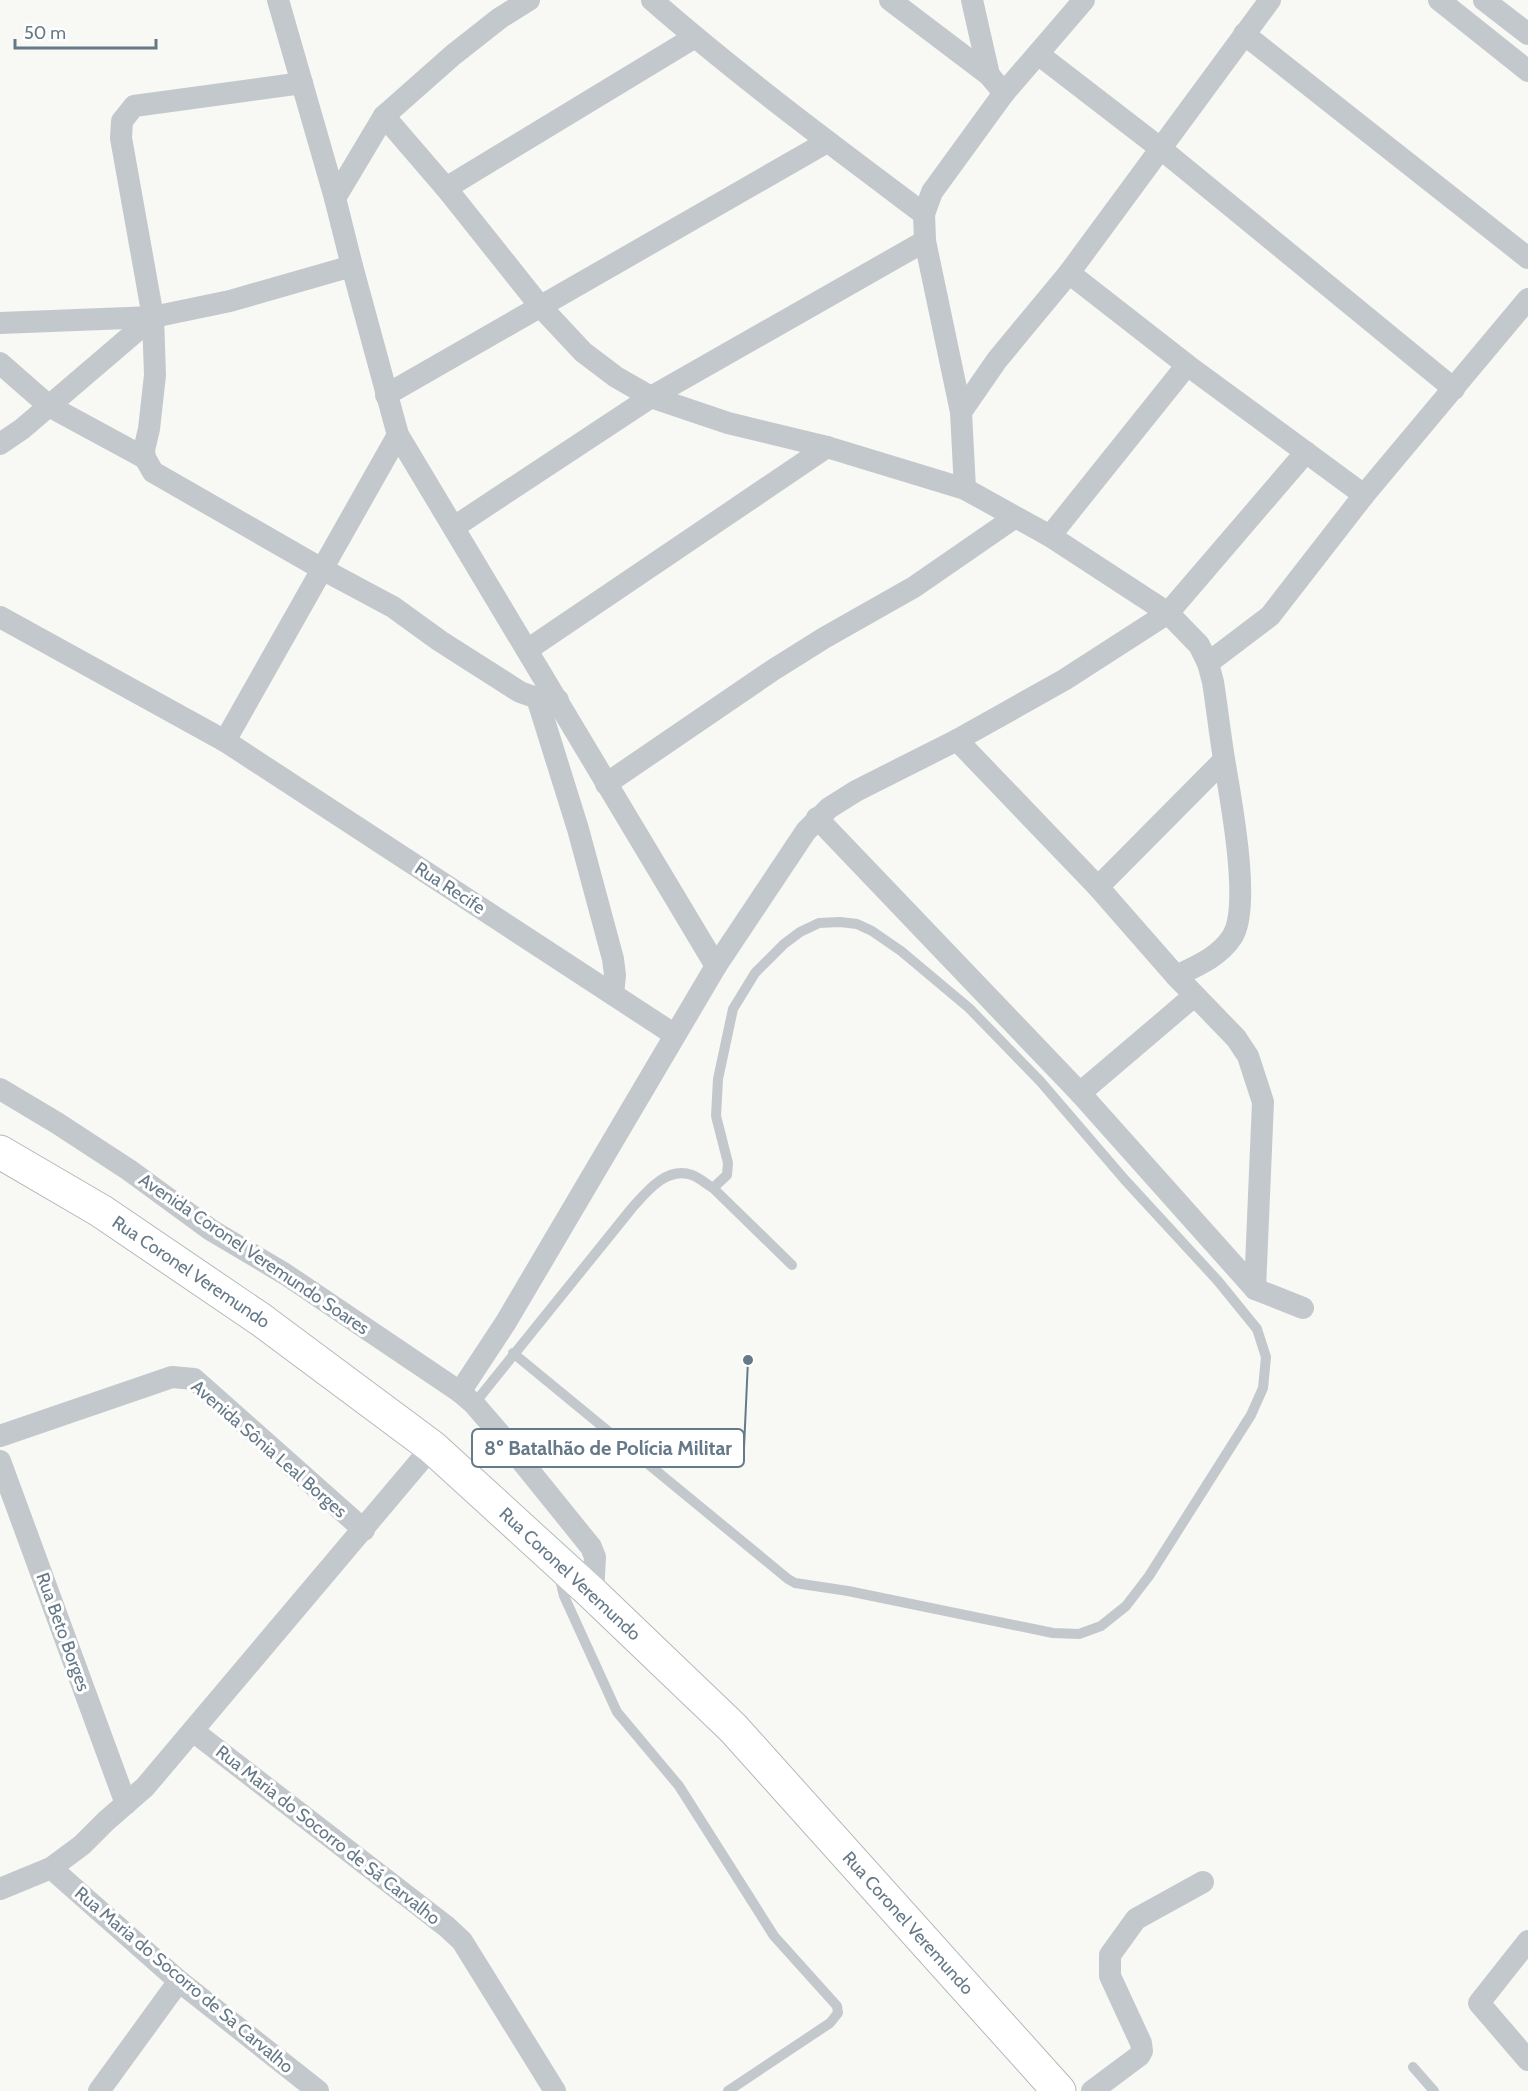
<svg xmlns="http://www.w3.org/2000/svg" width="1528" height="2091" font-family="Cabin,sans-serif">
  <rect width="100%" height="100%" fill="#f8f8f5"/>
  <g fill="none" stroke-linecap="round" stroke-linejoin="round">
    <defs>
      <path id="highway" d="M 0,1152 L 101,1211 L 260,1319 L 432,1447 L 593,1594 L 733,1728 L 1059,2091"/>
    </defs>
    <use href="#highway" stroke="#b4b9bc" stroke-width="35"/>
    <g stroke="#c3c8cc" stroke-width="10">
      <path d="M 713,1188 L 792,1265"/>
      <path d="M 474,1404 L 632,1208 C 647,1191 667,1166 692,1175 C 700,1178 706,1184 713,1188 L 727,1175 L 728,1163 L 716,1116 L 718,1079 L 733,1009 L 755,973 L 784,944 L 800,932 L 819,923 L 840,922 L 857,924 L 872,931 L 901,951 L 969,1008 L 1040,1081 L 1125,1180 L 1218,1281 L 1257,1329 L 1266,1357 L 1263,1388 L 1251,1415 L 1149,1576 L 1126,1606 L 1101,1626 L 1079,1634 L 1053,1633 L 848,1591 L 795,1583 L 788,1579 L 513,1353"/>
      <path d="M 559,1575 L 564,1596 L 617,1712 L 679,1786 L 774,1936 L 837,2006 L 838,2013 L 830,2023 L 728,2091"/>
      <path d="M 1413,2067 L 1434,2091"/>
    </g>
    <g stroke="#c3c8cc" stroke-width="22">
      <path d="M 278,0 L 335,198 L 352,266 L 398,435 L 716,966"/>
      <path d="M 652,0 C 739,76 832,145 924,214"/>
      <path d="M 890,0 L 989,75 L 1004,93"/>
      <path d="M 972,0 L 989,75"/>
      <path d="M 1439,0 L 1528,71"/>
      <path d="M 1484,0 L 1528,34"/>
      <path d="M 1244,34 L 1528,258"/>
      <path d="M 1038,54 L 1160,148 L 1454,389"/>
      <path d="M 302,83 L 134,106 L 122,121 L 121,138 L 153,317 L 155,375 L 149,429 L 144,450 L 145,458 L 153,472 L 322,569 L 393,607 L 440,641 L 520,692 L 537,698 L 558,700"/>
      <path d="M 384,116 L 446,188 L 540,306 L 583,352 L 616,377 L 651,397 L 728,423 L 827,447 L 965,489 L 1050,536 L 1168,613 L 1199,645 L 1208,663 L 1213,682 C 1217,708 1220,734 1224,759 C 1230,796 1252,907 1232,937 C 1219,957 1197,966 1176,976"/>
      <path d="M 446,188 L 695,37"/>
      <path d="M 335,198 L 384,116 L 453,55 L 500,18 L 529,0"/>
      <path d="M 1069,273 L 1187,365 L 1364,495"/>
      <path d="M 0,323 L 153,317 L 230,301 L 352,266"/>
      <path d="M 0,363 L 49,406 L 145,458"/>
      <path d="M 386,395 L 827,142"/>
      <path d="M 961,412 L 997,360 L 1069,273 L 1270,0"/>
      <path d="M 0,444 L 22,429 L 153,317"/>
      <path d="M 965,489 L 961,412 L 925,241 L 924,214 L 932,192 L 1004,93 L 1084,0"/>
      <path d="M 454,527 L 651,397 L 925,241"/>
      <path d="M 1050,536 L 1187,365"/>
      <path d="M 0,617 L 225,741 L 398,435"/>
      <path d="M 527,650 L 827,447"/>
      <path d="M 1208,663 L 1270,616 L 1364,495 L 1528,299"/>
      <path d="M 537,698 L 578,829 L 613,959 L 615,975 L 613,994"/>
      <path d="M 957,740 L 1098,887 L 1176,976 L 1236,1038 L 1248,1056 L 1263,1102 L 1255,1289"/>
      <path d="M 225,741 L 675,1035"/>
      <path d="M 606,784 L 773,670 L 824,638 L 914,587 L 1014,518"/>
      <path d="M 817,818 L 1080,1093 L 1255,1289 L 1303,1308"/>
      <path d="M 1098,887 L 1224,760"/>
      <path d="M 0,1089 L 57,1123 L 129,1170 L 211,1230 L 285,1274 L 460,1392 L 474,1404 L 499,1433 L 591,1547 L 595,1557 L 593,1594"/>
      <path d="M 1080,1093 L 1194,996"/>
      <path d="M 460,1392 L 506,1322 L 716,966 L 806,831 L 829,808 L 856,791 L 957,740 L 1064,680 L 1168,613 L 1306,452"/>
      <path d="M 0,1436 L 172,1377 L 194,1379 L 364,1530"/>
      <path d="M 0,1461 L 126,1804"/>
      <path d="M 193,1731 L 447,1927 L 462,1941 L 555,2091"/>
      <path d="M 51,1868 L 179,1981 L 318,2091"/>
      <path d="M 0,1889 L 51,1868 L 82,1845 L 106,1821 L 145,1787 L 432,1447"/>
      <path d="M 1528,1941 L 1479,2003 L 1528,2060"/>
      <path d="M 99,2091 L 179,1981"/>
      <path d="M 1092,2091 L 1139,2056 L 1142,2051 L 1141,2043 L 1110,1976 L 1110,1955 L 1136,1919 L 1203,1882"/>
    </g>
    <use href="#highway" stroke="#fff" stroke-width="33"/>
  </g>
  <g text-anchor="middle" stroke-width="6" stroke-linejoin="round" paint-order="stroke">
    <g font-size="18" fill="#667988" stroke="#fff">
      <text transform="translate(450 888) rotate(33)" y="6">Rua Recife</text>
      <text transform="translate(254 1254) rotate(34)" y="6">Avenida Coronel Veremundo Soares</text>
      <text transform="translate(191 1272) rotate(34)" y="6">Rua Coronel Veremundo</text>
      <text transform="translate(269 1449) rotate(41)" y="6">Avenida Sônia Leal Borges</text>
      <text transform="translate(570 1574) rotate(43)" y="6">Rua Coronel Veremundo</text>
      <text transform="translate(63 1632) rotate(70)" y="6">Rua Beto Borges</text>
      <text transform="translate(328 1835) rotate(38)" y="6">Rua Maria do Socorro de Sá Carvalho</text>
      <text transform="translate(908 1923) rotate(48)" y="6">Rua Coronel Veremundo</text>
      <text transform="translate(184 1980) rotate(40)" y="6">Rua Maria do Socorro de Sa Carvalho</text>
    </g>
  </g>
  <path fill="none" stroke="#667988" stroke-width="2" d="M748 1360L744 1448"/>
  <circle fill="#667988" stroke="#fff" stroke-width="2" cx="748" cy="1360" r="6"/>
  <rect fill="#fff" stroke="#667988" stroke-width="2" x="472" y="1429" width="272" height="38" rx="6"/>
  <g font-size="20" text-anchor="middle" font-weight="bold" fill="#667988">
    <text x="608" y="1455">8º Batalhão de Polícia Militar</text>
  </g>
  <path d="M15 39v9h141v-9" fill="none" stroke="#667988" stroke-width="3"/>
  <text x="24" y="39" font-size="18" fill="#667988" stroke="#ffffff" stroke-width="4.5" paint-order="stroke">50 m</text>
</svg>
